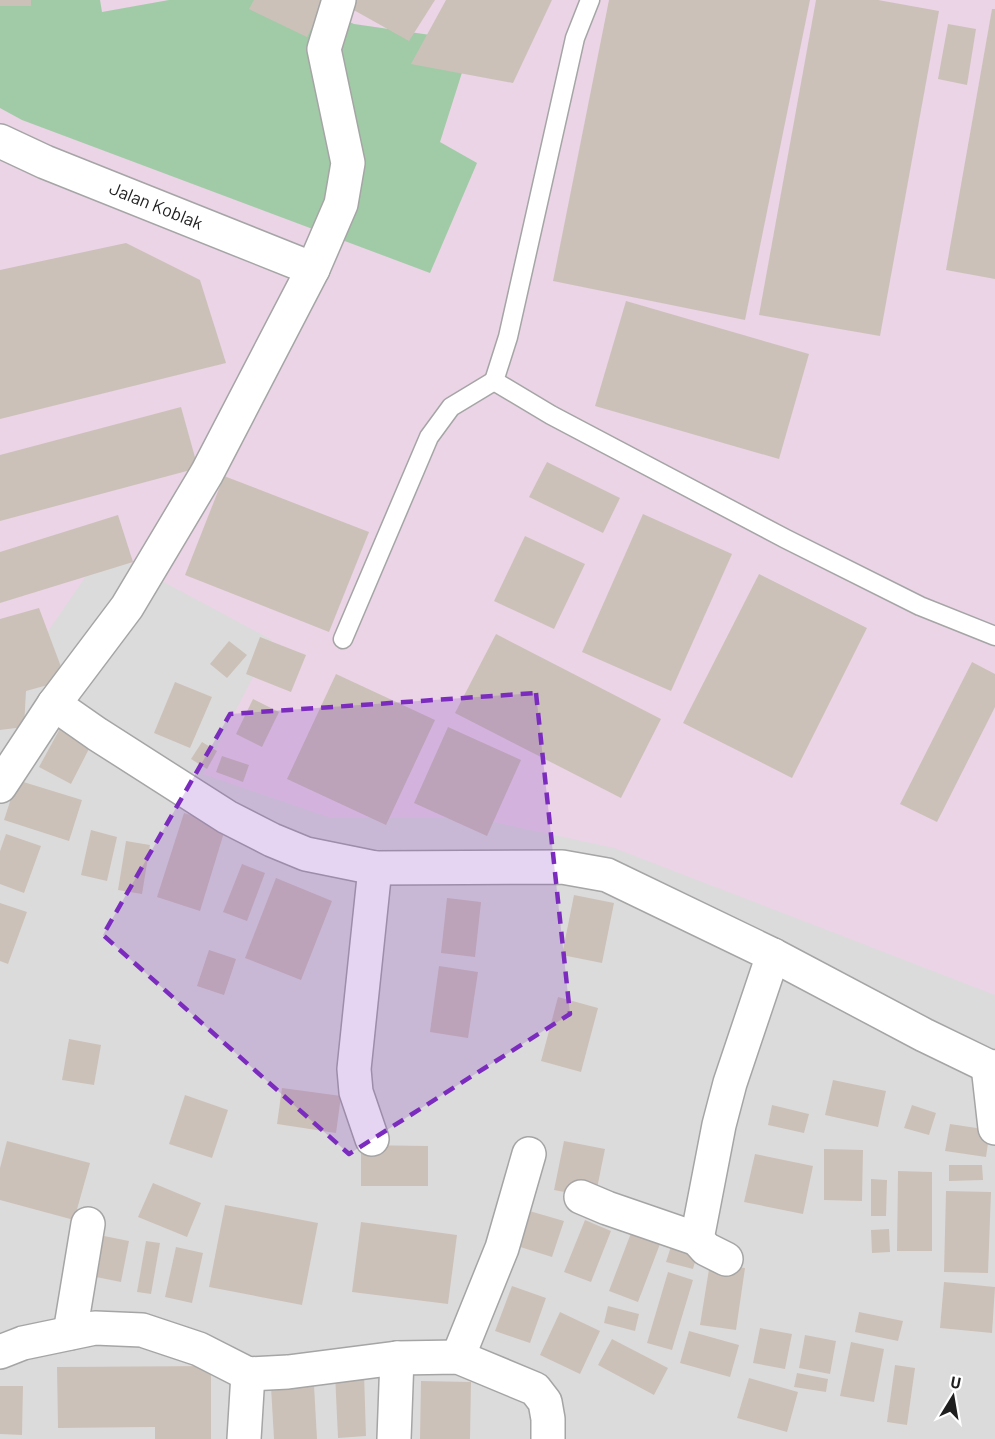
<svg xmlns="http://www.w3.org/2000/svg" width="995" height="1439" font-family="Barlow,sans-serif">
  <rect width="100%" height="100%" fill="#f0ebe3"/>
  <rect fill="#dcdbdb" x="0" y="0" width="995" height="1439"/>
  <g fill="#ead4e6">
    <path d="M 100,0 L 169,0 L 102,12 Z"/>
    <path d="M 302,0 L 995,0 L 995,995 L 614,848 L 475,818 L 331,818 L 203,774 L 272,640 L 104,550 L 0,701 L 0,108 L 22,120 L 477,163 L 439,142 L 472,41 L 354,24 Z"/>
  </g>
  <path fill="#a1cba7" d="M 0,0 L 100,0 L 102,12 L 169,0 L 302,0 L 354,24 L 472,41 L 440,142 L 477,163 L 430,273 L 22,120 L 0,108 Z"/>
  <g fill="#ccc1b8">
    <rect x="0" y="0" width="31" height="6"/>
    <path d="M 254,0 L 326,0 L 307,37 L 249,9 Z"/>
    <path d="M 345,0 L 435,0 L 409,41 L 343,4 Z"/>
    <path d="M 446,0 L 552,0 L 513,83 L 411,64 Z"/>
    <path d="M 609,0 L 810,0 L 745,320 L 553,281 Z"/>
    <path d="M 816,0 L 878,0 L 939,11 L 880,336 L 759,315 Z"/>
    <path d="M 992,9 L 995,9 L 995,279 L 946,270 Z"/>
    <path d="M 948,24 L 976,29 L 967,85 L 938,79 Z"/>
    <path d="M 126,243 L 200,280 L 226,363 L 0,419 L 0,270 Z"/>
    <path d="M 626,301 L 809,354 L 779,459 L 595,406 Z"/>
    <path d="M 181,407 L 198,468 L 0,521 L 0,455 Z"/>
    <path d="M 547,462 L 620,498 L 603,533 L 529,497 Z"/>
    <path d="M 224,476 L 369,532 L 329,632 L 185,575 Z"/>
    <path d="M 643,514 L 732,554 L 671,691 L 582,652 Z"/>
    <path d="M 118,515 L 133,562 L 0,603 L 0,552 Z"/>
    <path d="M 525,536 L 585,564 L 554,629 L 494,601 Z"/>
    <path d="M 759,574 L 867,628 L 792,778 L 683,723 Z"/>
    <path d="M 39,608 L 66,680 L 26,691 L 24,727 L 0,730 L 0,619 Z"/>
    <path d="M 496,634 L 661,719 L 621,798 L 455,713 Z"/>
    <path d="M 260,637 L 306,655 L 291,692 L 246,674 Z"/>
    <path d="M 229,641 L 247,655 L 227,678 L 210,664 Z"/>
    <path d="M 972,662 L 995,674 L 995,707 L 937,822 L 900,804 Z"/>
    <path d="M 336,674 L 435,720 L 386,825 L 287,779 Z"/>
    <path d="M 175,682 L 212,697 L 190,748 L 154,733 Z"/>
    <path d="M 253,699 L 279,712 L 262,747 L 236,734 Z"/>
    <path d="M 63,723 L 94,739 L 71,784 L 39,767 Z"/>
    <path d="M 448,727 L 521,760 L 487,836 L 414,803 Z"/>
    <path d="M 202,742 L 217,751 L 207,769 L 191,759 Z"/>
    <path d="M 222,756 L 249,765 L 243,782 L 216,772 Z"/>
    <path d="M 17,780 L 82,800 L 69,841 L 4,820 Z"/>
    <path d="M 184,813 L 226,826 L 200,911 L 157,897 Z"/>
    <path d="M 91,830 L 117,837 L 107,881 L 81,875 Z"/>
    <path d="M 6,834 L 41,846 L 24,893 L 0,884 L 0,851 Z"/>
    <path d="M 126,841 L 150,845 L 142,894 L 118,890 Z"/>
    <path d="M 242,864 L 265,873 L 247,921 L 223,912 Z"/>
    <path d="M 276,878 L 332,901 L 301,980 L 245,958 Z"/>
    <path d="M 574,895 L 614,903 L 602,963 L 562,955 Z"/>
    <path d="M 447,898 L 481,902 L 475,957 L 441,953 Z"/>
    <path d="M 0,903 L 27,912 L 8,964 L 0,961 Z"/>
    <path d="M 209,950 L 236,959 L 224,995 L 197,986 Z"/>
    <path d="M 439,966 L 478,972 L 468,1038 L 430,1032 Z"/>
    <path d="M 558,997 L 598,1008 L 581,1072 L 541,1061 Z"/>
    <path d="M 69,1039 L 101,1045 L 94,1085 L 62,1080 Z"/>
    <path d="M 833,1080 L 886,1091 L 878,1127 L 825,1115 Z"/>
    <path d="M 282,1088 L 341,1096 L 336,1133 L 277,1124 Z"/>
    <path d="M 185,1095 L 228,1110 L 212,1158 L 169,1144 Z"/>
    <path d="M 772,1105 L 809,1114 L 804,1133 L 768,1125 Z"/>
    <path d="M 912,1105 L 936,1113 L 929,1135 L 904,1128 Z"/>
    <path d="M 950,1124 L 990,1130 L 986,1157 L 945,1151 Z"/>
    <path d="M 7,1141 L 90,1163 L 74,1220 L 0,1200 L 0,1168 Z"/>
    <path d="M 564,1141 L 605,1149 L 595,1198 L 554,1190 Z"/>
    <path d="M 361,1145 L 428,1146 L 428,1186 L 361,1186 Z"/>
    <path d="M 824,1149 L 863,1150 L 862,1201 L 824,1200 Z"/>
    <path d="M 755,1154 L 813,1166 L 803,1214 L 744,1202 Z"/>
    <path d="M 949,1165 L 982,1165 L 983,1180 L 949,1181 Z"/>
    <path d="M 898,1171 L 932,1172 L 932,1251 L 897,1251 Z"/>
    <path d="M 871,1179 L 887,1180 L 886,1216 L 871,1216 Z"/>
    <path d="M 153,1183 L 201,1203 L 187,1237 L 138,1217 Z"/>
    <path d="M 946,1191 L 991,1192 L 988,1273 L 944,1272 Z"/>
    <path d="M 225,1205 L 318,1223 L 302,1305 L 209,1287 Z"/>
    <path d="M 526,1210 L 564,1221 L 552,1257 L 514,1245 Z"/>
    <path d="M 585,1220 L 611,1231 L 591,1282 L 564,1272 Z"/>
    <path d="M 361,1222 L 457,1235 L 448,1304 L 352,1292 Z"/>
    <path d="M 889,1229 L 890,1252 L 872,1253 L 871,1230 Z"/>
    <path d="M 631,1233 L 660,1244 L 638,1302 L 609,1291 Z"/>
    <path d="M 99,1235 L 129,1241 L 121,1282 L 91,1276 Z"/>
    <path d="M 674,1237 L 700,1243 L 693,1269 L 666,1262 Z"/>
    <path d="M 146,1241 L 160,1243 L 151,1294 L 137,1292 Z"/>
    <path d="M 176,1247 L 203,1253 L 192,1303 L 165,1297 Z"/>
    <path d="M 710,1263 L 745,1268 L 736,1330 L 700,1325 Z"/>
    <path d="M 668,1272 L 693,1280 L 672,1350 L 647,1343 Z"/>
    <path d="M 944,1282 L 995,1287 L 992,1333 L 940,1328 Z"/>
    <path d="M 512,1286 L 546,1298 L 530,1343 L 495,1331 Z"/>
    <path d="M 608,1306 L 639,1314 L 635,1331 L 604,1323 Z"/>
    <path d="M 560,1312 L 600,1331 L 580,1374 L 540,1355 Z"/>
    <path d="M 859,1312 L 903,1321 L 898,1341 L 855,1332 Z"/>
    <path d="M 760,1328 L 792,1334 L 785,1369 L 753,1363 Z"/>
    <path d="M 689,1331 L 739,1345 L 730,1377 L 680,1363 Z"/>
    <path d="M 805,1335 L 836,1341 L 830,1374 L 799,1368 Z"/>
    <path d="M 612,1339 L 668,1368 L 654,1395 L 598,1365 Z"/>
    <path d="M 851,1342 L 884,1349 L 874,1402 L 840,1396 Z"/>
    <path d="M 895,1365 L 915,1368 L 907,1425 L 887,1422 Z"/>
    <path d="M 211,1366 L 211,1439 L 155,1439 L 155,1427 L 58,1428 L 57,1367 Z"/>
    <path d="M 364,1373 L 366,1436 L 338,1438 L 335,1374 Z"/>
    <path d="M 797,1373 L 828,1379 L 826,1392 L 794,1387 Z"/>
    <path d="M 749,1378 L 798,1392 L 787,1432 L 737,1418 Z"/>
    <path d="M 421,1381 L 471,1382 L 470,1439 L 420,1439 Z"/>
    <path d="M 314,1385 L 317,1439 L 274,1439 L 271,1387 Z"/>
    <path d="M 0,1386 L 23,1386 L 22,1435 L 0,1434 Z"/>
  </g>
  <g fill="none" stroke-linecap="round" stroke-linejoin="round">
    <defs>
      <g id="lane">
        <path d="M 590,0 L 575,38 L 508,337 L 494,381 L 551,415 L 786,539 L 920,606 L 995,636"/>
        <path d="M 343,639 L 429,437 L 451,407 L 494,381"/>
      </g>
      <g id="street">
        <path d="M 0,141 L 45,162 L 313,269"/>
        <path d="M 54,704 L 97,734 L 227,817 L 272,840 L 306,854 L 375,868 L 562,867 L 607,875 L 773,955 L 924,1035 L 988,1066 L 995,1067"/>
        <path d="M 0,786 L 54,704 L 127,607 L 207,473 L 313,269 L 341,204 L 348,163 L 324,49 L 339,0"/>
        <path d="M 988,1066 L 995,1128"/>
        <path d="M 372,1139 L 356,1092 L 354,1069 L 375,868"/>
        <path d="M 581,1197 L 607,1208 L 697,1239"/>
        <path d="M 726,1259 L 706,1249 L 697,1239 L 719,1125 L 730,1083 L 773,955"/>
        <path d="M 70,1333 L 88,1224"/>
        <path d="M 0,1352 L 23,1343 L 95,1328 L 142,1330 L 199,1349 L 248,1374 L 288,1372 L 397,1358 L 458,1357 L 535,1389 L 545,1402 L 548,1419 L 548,1439"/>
        <path d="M 458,1357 L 502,1248 L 529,1154"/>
        <path d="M 244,1439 L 248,1374"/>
        <path d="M 394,1439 L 397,1358"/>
      </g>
    </defs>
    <use href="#lane" stroke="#a5a5a5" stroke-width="21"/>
    <use href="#street" stroke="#a5a5a5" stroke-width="36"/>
    <use href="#lane" stroke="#fff" stroke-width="18"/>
    <use href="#street" stroke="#fff" stroke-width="33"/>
  </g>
  <path fill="#7b2cbf" fill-opacity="0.2" stroke="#7b2cbf" stroke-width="4.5" stroke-dasharray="12 8" stroke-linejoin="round" d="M 536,693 L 570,1014 L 349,1154 L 103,935 L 230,714 Z"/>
  <g text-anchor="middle" stroke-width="4.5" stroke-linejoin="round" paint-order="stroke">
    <g font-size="18" fill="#1e1e1e" stroke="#fff">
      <text transform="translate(156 206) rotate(22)" y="6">Jalan Koblak</text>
    </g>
  </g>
  <g transform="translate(953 1397) rotate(11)" stroke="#ffffff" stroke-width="4.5" paint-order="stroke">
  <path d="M0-4.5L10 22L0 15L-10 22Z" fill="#1e1e1e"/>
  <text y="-9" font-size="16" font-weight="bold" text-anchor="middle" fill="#1e1e1e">U</text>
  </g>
</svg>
